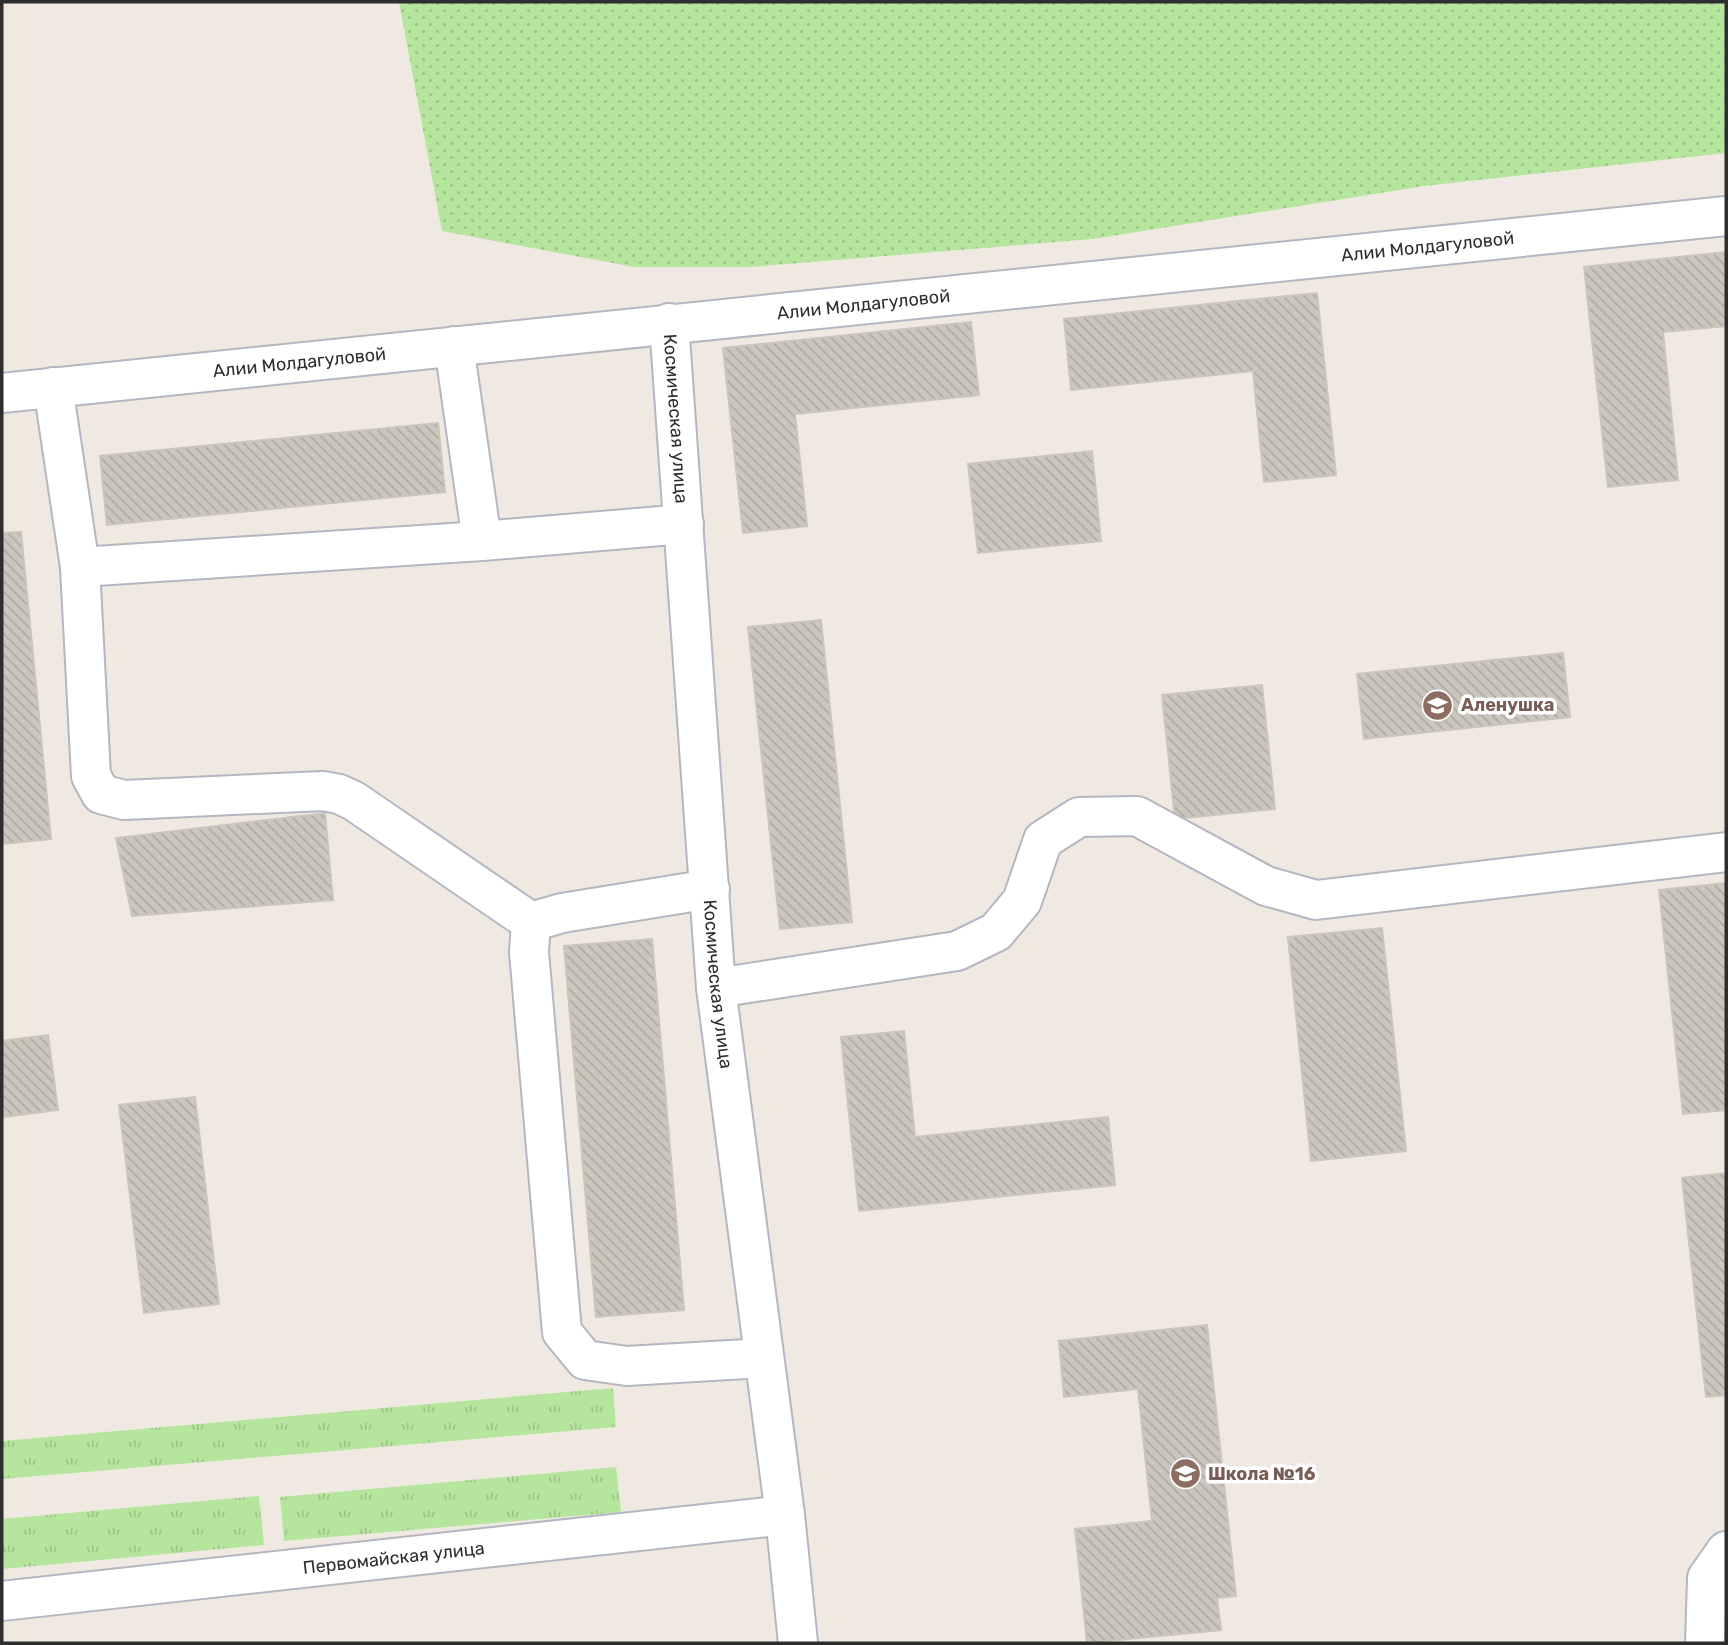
<svg xmlns="http://www.w3.org/2000/svg" width="1728" height="1645" font-family="Rubik,sans-serif">
  <defs>
    <pattern id="grass-tufts" width="24" height="20" patternUnits="userSpaceOnUse" patternTransform="scale(1.75)"><rect width="24" height="20" fill="#b6e59e"/><path d="M3 7l-1-3M5 7V3M7 7l1-3M15 17l-1-3M17 17v-4M19 17l1-3" fill="none" stroke="#9dc588"/></pattern>
    <pattern id="garden-dots" width="8" height="8" patternUnits="userSpaceOnUse" patternTransform="scale(1.75)"><rect width="8" height="8" fill="#b6e59e"/><path d="M2 2h.1M6 6h.1" fill="none" stroke="#9dc588" stroke-width="1.8" stroke-linecap="round"/></pattern>
    <pattern id="building-back-hatch" width="6" height="6" patternUnits="userSpaceOnUse" patternTransform="scale(1.75)"><rect width="6" height="6" fill="#cbc7bf"/><path d="M-1 5l2 2M0 0l6 6M5-1l2 2" fill="none" stroke="#afaba4"/></pattern>
  </defs>
  <rect width="100%" height="100%" fill="#efe9e1"/>
  <g fill="url(#grass-tufts)">
    <path d="M 613,1388 L 616,1427 L 2,1479 L 2,1441 Z"/>
    <path d="M 616,1467 L 621,1512 L 284,1541 L 280,1497 Z"/>
    <path d="M 259,1496 L 264,1545 L 2,1569 L 2,1519 Z"/>
  </g>
  <path fill="url(#garden-dots)" d="M 399,2 L 1726,2 L 1726,153 L 1424,186 L 1093,239 L 751,267 L 634,267 L 442,231 Z"/>
  <g fill="url(#building-back-hatch)" stroke="#cbc5ba" stroke-width="2">
    <path d="M 1726,252 L 1726,326 L 1663,332 L 1678,480 L 1608,487 L 1584,267 Z"/>
    <path d="M 1317,293 L 1336,475 L 1264,482 L 1253,371 L 1071,390 L 1064,319 Z"/>
    <path d="M 971,322 L 979,395 L 795,414 L 807,526 L 743,533 L 723,348 Z"/>
    <path d="M 438,423 L 445,492 L 107,525 L 100,456 Z"/>
    <path d="M 1092,451 L 1101,541 L 978,553 L 968,464 Z"/>
    <path d="M 21,532 L 51,839 L 2,844 L 2,533 Z"/>
    <path d="M 821,620 L 852,922 L 780,929 L 748,627 Z"/>
    <path d="M 1563,653 L 1570,717 L 1364,739 L 1357,674 Z"/>
    <path d="M 1262,685 L 1275,809 L 1175,819 L 1162,695 Z"/>
    <path d="M 325,813 L 333,900 L 132,916 L 116,838 Z"/>
    <path d="M 1726,883 L 1726,1110 L 1683,1114 L 1659,890 Z"/>
    <path d="M 1382,928 L 1406,1151 L 1311,1161 L 1288,937 Z"/>
    <path d="M 652,939 L 684,1310 L 596,1317 L 564,946 Z"/>
    <path d="M 904,1031 L 915,1137 L 1108,1117 L 1115,1185 L 859,1211 L 841,1037 Z"/>
    <path d="M 48,1035 L 58,1110 L 2,1117 L 2,1041 Z"/>
    <path d="M 195,1097 L 219,1304 L 144,1313 L 119,1105 Z"/>
    <path d="M 1726,1173 L 1726,1395 L 1706,1397 L 1682,1178 Z"/>
    <path d="M 1207,1325 L 1236,1596 L 1217,1598 L 1221,1630 L 1087,1643 L 1075,1529 L 1152,1521 L 1138,1389 L 1064,1397 L 1059,1341 Z"/>
  </g>
  <g fill="none" stroke-linecap="round" stroke-linejoin="round">
    <defs>
      <g id="minor">
        <path id="s1" d="M 669,323 L 716,988 L 785,1515 L 798,1643"/>
        <path d="M 454,346 L 482,541"/>
        <path d="M 53,387 L 80,567 L 91,776 L 101,794 L 124,800 L 323,791 L 339,794 L 354,801 L 531,922"/>
        <path id="s2" d="M 2,393 L 1726,216"/>
        <path d="M 80,567 L 482,541 L 684,524"/>
        <path d="M 710,889 L 562,913 L 531,922 L 529,952 L 562,1332 L 585,1360 L 627,1366 L 764,1358"/>
        <path d="M 716,988 L 957,951 L 996,932 L 1022,901 L 1043,840 L 1079,817 L 1137,816 L 1266,886 L 1316,900 L 1726,852"/>
        <path id="s3" d="M 2,1601 L 785,1515"/>
        <path d="M 1705,1643 L 1707,1578 L 1726,1551"/>
      </g>
    </defs>
    <use href="#minor" stroke="#b4b7c1" stroke-width="42"/>
    <use href="#minor" stroke="#fff" stroke-width="38"/>
  </g>
  <defs>
    <symbol id="school-disc" viewBox="-11 -11 22 22"><circle r="9.5" fill="#8d6e63" stroke="#fff"/><path d="M0-5L7-2L0 1L-7-2ZM-4 1L0 2.5L4 1V4Q0 6-4 4Z" fill="#fff"/></symbol>
  </defs>
  <g fill-rule="evenodd">
    <use href="#school-disc" x="1420" y="688" width="35" height="35"/>
    <use href="#school-disc" x="1168" y="1456" width="35" height="35"/>
  </g>
  <g text-anchor="middle" stroke-width="7" stroke-linejoin="round" paint-order="stroke">
    <g font-size="18" fill="#2e2e2e" stroke="#fff">
      <text dy="6" stroke="none"><textPath href="#s2" startOffset="1433">Алии Молдагуловой</textPath></text>
      <text dy="6" stroke="none"><textPath href="#s2" startOffset="866">Алии Молдагуловой</textPath></text>
      <text dy="6" stroke="none"><textPath href="#s2" startOffset="299">Алии Молдагуловой</textPath></text>
      <text dy="6" stroke="none"><textPath href="#s1" startOffset="96">Космическая улица</textPath></text>
      <text dy="6" stroke="none"><textPath href="#s1" startOffset="663">Космическая улица</textPath></text>
      <text dy="6" stroke="none"><textPath href="#s3" startOffset="394">Первомайская улица</textPath></text>
    </g>
    <g font-size="18" font-weight="bold" fill="#785e54" stroke="#fff" text-anchor="start">
      <text x="1461" y="711">Аленушка</text>
      <text x="1208" y="1480">Школа №16</text>
    </g>
  </g>
  <rect width="1728" height="1645" fill="none" stroke="#2e2e2e" stroke-width="7"/>
</svg>
